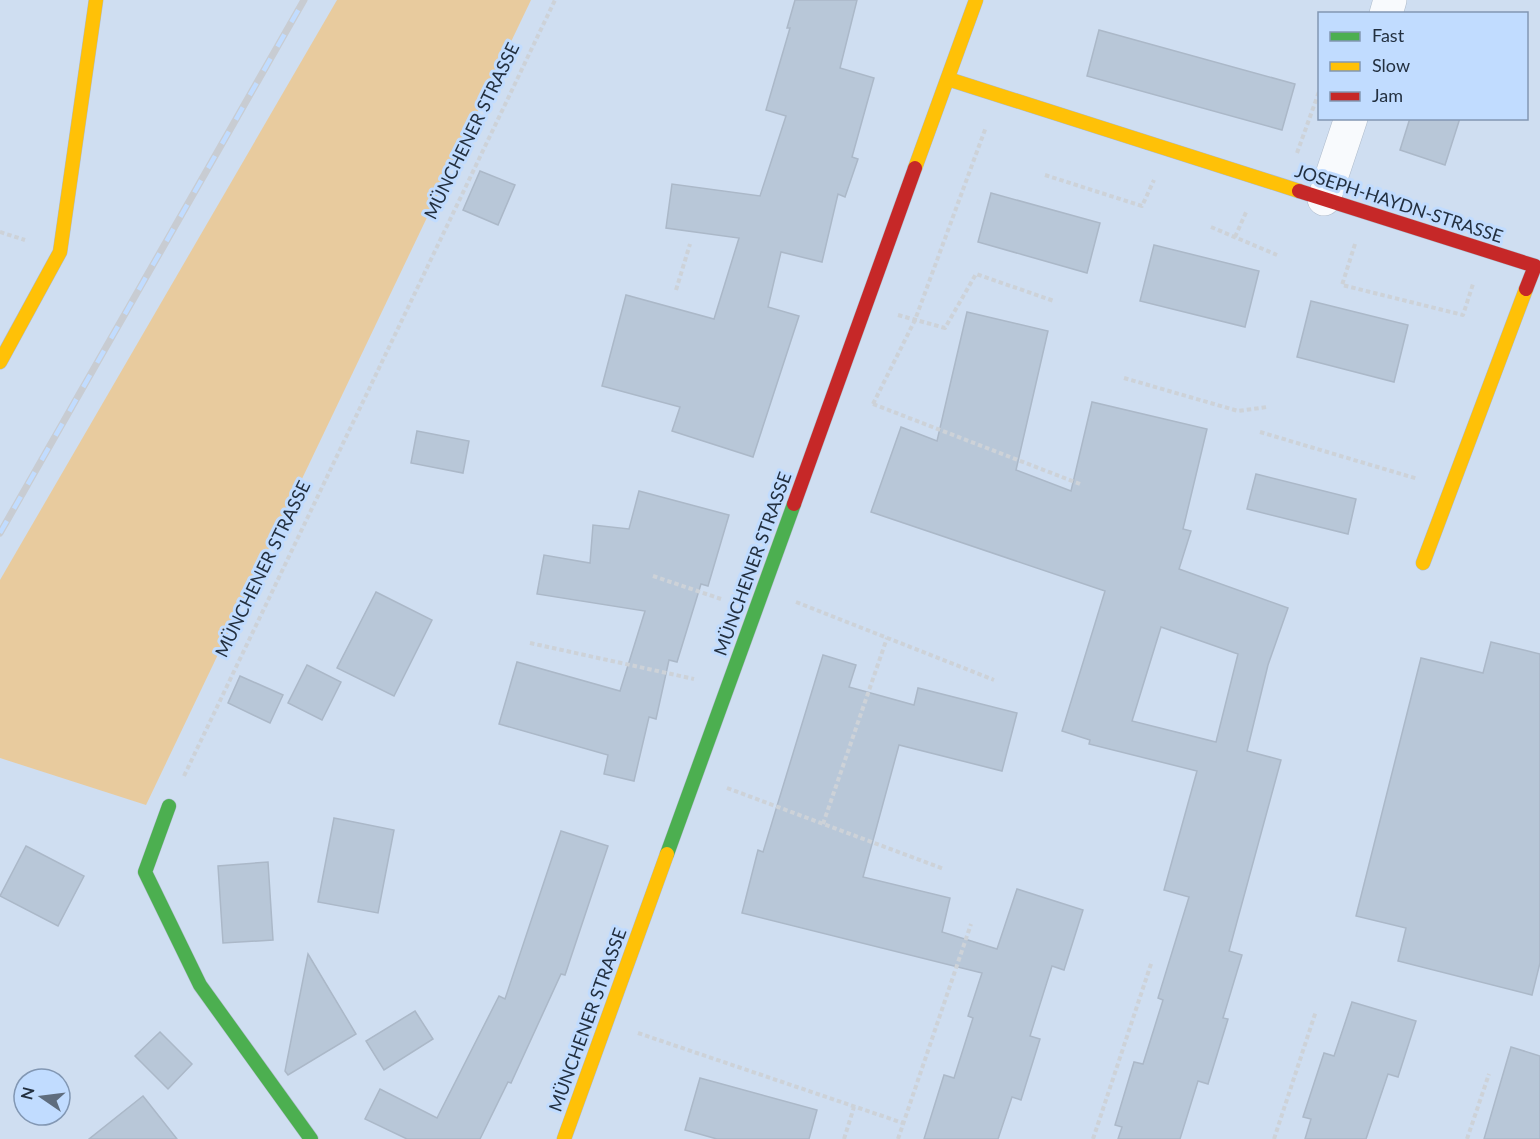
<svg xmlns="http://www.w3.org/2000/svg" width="1540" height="1139" font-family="Lato,sans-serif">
  <rect width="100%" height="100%" fill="#cfdef1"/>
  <path fill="#e8cb9e" d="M 337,0 L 531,0 L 146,805 L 0,758 L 0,580 Z"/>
  <g fill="#b8c7d8" stroke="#abb8c8" stroke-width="1.5" fill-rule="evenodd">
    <path d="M 795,0 L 857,0 L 840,68 L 874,78 L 852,157 L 858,159 L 845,197 L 838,194 L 822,262 L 781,252 L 768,307 L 799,316 L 753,457 L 672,431 L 680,407 L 602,386 L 626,295 L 714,319 L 739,238 L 666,228 L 672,184 L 760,196 L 786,116 L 766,110 L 790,28 L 787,28 Z"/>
    <path d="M 1099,30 L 1295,84 L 1282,130 L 1087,76 Z"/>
    <path d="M 1410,118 L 1460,118 L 1445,165 L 1400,150 Z"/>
    <path d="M 480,171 L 515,185 L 498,225 L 463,210 Z"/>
    <path d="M 991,193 L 1100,223 L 1087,273 L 978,242 Z"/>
    <path d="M 1154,245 L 1259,271 L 1245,327 L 1140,301 Z"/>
    <path d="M 1311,301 L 1408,325 L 1394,382 L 1297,357 Z"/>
    <path d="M 967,312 L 1048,331 L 1016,470 L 1071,491 L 1092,402 L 1207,429 L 1183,529 L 1191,531 L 1179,569 L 1288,608 L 1268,665 L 1247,751 L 1281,760 L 1229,951 L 1242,955 L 1223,1018 L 1228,1019 L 1208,1084 L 1198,1081 L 1180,1139 L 1118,1139 L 1122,1127 L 1115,1125 L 1134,1062 L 1143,1064 L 1163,1000 L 1158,998 L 1189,897 L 1164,890 L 1197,771 L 1089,744 L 1090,740 L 1062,731 L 1105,591 L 871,512 L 901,427 L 937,441 ZM 1161,627 L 1238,654 L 1216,742 L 1132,721 Z"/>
    <path d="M 417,431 L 469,441 L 463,473 L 411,463 Z"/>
    <path d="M 1256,474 L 1356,499 L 1348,534 L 1247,509 Z"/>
    <path d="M 639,491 L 729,515 L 708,586 L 701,584 L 677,662 L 669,660 L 656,719 L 649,717 L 634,781 L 604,774 L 608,755 L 499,724 L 517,662 L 620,691 L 645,611 L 537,594 L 544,555 L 590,563 L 593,525 L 629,529 Z"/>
    <path d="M 376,592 L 432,620 L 394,696 L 337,668 Z"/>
    <path d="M 1491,642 L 1540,654 L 1540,963 L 1532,995 L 1398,961 L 1406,928 L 1356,916 L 1421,658 L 1483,673 Z"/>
    <path d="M 823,655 L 856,665 L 849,687 L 914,705 L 918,688 L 1017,713 L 1002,771 L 899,745 L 863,877 L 950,898 L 942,932 L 997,949 L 1017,889 L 1083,910 L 1064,970 L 1052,966 L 1030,1036 L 1040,1039 L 1021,1100 L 1012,1097 L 998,1139 L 924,1139 L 944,1075 L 954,1078 L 973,1018 L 968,1016 L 982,973 L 742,913 L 758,850 L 763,852 Z"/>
    <path d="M 307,665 L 341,682 L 322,720 L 288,703 Z"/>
    <path d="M 240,676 L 283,695 L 270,723 L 228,703 Z"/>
    <path d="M 334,818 L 394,830 L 378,913 L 318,902 Z"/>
    <path d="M 561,831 L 608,846 L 565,975 L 561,974 L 511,1083 L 508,1082 L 480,1139 L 407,1139 L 365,1119 L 380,1089 L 437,1118 L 499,996 L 505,999 Z"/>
    <path d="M 26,846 L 84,876 L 58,926 L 0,896 Z"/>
    <path d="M 268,862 L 273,940 L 223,943 L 218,866 Z"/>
    <path d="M 308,954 L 356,1034 L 288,1075 L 285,1071 Z"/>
    <path d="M 1352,1002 L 1416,1021 L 1398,1077 L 1388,1074 L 1366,1139 L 1305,1139 L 1311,1119 L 1303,1117 L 1324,1053 L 1334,1056 Z"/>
    <path d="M 415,1011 L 433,1039 L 384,1070 L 366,1041 Z"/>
    <path d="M 160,1032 L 192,1064 L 168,1089 L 135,1056 Z"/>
    <path d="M 1511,1047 L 1540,1056 L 1540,1139 L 1484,1139 Z"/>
    <path d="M 700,1078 L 817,1110 L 809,1139 L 717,1139 L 685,1130 Z"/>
    <path d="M 143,1096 L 177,1139 L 89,1139 Z"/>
  </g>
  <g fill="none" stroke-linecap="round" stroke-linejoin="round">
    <defs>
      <g id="street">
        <path d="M 1386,14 L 1390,0"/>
        <path d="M 1324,199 L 1351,118"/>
      </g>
      <g id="fast">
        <path d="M 169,806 L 145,872 L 200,985 L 311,1139"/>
        <path d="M 667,854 L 794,504"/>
      </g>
      <g id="slow">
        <path d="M 948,79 L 1299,191"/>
        <path d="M 915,168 L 976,0"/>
        <path d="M 0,362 L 60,252 L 96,0"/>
        <path d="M 1423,563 L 1526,289"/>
        <path d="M 564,1139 L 667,854"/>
      </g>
      <g id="jam">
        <path d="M 1299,191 L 1535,266 L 1526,289"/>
        <path d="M 794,504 L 915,168"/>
      </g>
    </defs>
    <use href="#street" stroke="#aebbcb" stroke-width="34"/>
    <use href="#fast" stroke="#aebbcb" stroke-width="15"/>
    <use href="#slow" stroke="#aebbcb" stroke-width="15"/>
    <use href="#jam" stroke="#aebbcb" stroke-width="15"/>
    <g stroke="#cdd2d8" stroke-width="4" stroke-dasharray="4.5 3" stroke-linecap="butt">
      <path d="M 1297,153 L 1320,89"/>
      <path d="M 1045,175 L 1142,206 L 1154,180"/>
      <path d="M 1211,227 L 1277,255"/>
      <path d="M 0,232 L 25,240"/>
      <path d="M 1235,237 L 1247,210"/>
      <path d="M 1355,244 L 1342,285 L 1463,315 L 1473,284"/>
      <path d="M 676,290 L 690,244"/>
      <path d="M 898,315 L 945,328 L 976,274 L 1054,301"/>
      <path d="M 1124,378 L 1238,411 L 1267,407"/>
      <path d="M 873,404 L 915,320 L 986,127"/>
      <path d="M 873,404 L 1080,484"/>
      <path d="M 1260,432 L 1418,479"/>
      <path d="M 653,576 L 721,599"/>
      <path d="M 796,602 L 994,680"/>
      <path d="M 530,643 L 694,679"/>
      <path d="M 184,776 L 555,0"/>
      <path d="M 727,788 L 944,869"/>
      <path d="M 823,824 L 887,638"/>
      <path d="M 638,1033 L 903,1123"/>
      <path d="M 844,1139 L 854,1107"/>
      <path d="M 898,1139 L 971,924"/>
      <path d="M 1093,1139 L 1152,961"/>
      <path d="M 1274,1139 L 1316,1011"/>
      <path d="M 1467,1139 L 1489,1074"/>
    </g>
    <use href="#street" stroke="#f8fafd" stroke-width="33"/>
    <use href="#fast" stroke="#4caf50" stroke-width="14"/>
    <use href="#slow" stroke="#ffc107" stroke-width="14"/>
    <use href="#jam" stroke="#c62828" stroke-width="14"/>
    <defs>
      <path id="rail" d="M 0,533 L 304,0"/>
    </defs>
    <use href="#rail" stroke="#c8ccd2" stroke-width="7"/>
    <use href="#rail" stroke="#c1dcff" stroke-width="4.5" stroke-dasharray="14" stroke-linecap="butt"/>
  </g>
  <g text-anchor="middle" stroke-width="6" stroke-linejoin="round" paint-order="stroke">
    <g font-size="18" fill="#233040" stroke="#c1dcff">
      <text transform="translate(472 131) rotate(-64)" y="6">MÜNCHENER STRASSE</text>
      <text transform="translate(1399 204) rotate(18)" y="6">JOSEPH-HAYDN-STRASSE</text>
      <text transform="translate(753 564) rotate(-70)" y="6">MÜNCHENER STRASSE</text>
      <text transform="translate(263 569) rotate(-64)" y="6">MÜNCHENER STRASSE</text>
      <text transform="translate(588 1020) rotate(-70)" y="6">MÜNCHENER STRASSE</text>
    </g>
  </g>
  <rect x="1318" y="12" width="210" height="108" fill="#c1dcff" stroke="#8297b3" stroke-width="1.5"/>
  <rect x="1330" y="32" width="30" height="9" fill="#4caf50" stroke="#8297b3" stroke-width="1.5"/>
  <text x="1372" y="42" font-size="18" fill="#233040">Fast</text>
  <rect x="1330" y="62" width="30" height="9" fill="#ffc107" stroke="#8297b3" stroke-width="1.5"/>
  <text x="1372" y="72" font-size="18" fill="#233040">Slow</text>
  <rect x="1330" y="92" width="30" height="9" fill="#c62828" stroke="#8297b3" stroke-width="1.5"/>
  <text x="1372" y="102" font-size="18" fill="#233040">Jam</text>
  <g transform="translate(42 1097) rotate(284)"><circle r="28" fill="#c1dcff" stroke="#8297b3" stroke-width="1.5"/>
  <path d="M0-4.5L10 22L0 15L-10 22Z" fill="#5f6d7e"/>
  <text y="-9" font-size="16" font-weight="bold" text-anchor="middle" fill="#233040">N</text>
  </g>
</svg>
